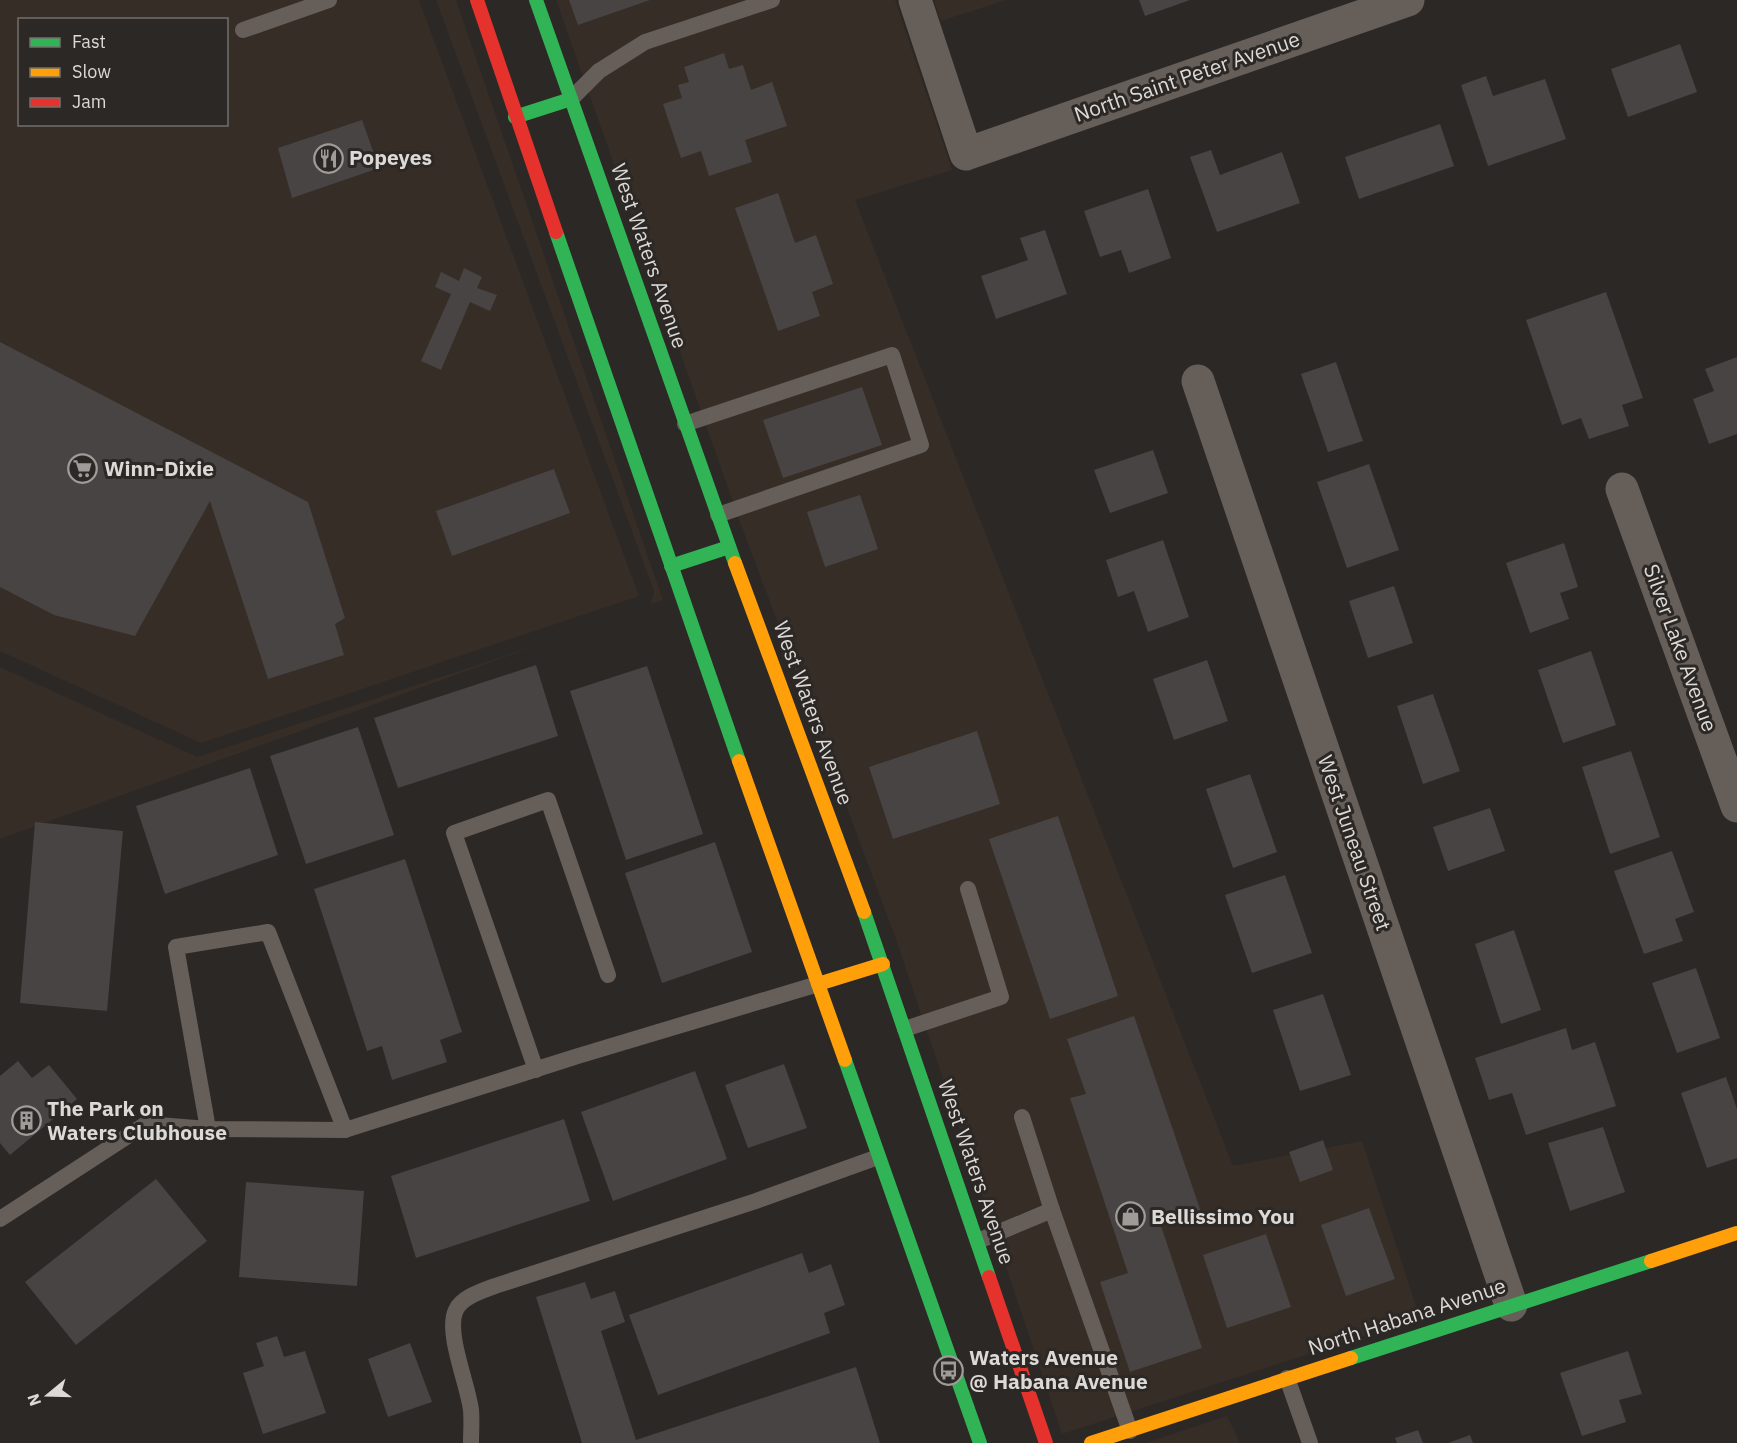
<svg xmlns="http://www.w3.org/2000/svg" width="1737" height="1443" font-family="'IBM Plex Sans',sans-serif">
  <rect width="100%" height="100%" fill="#2b2826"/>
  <g fill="#362d27" fill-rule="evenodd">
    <path d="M 0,0 L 419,0 L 639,596 L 201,743 L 0,651 ZM 20,20 L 226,20 L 226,124 L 20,124 Z"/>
    <path d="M 436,0 L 456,0 L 663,600 L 651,604 L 654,591 Z"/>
    <path d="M 556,0 L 895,0 L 952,170 L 855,200 L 1233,1166 L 1362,1141 L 1420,1318 L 1062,1434 L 897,942 L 740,522 Z"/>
    <path d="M 934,0 L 1006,0 L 941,21 Z"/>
    <path d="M 544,643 L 342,716 L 0,839 L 0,667 L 197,757 Z"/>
    <path d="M 1227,1416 L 1240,1443 L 1146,1443 Z"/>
  </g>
  <g fill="#474443">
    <path d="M 569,0 L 650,0 L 578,25 Z"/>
    <path d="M 1139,0 L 1190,0 L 1145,16 Z"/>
    <path d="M 1680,44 L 1697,92 L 1628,117 L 1611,69 Z"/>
    <path d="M 724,53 L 729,69 L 743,65 L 751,90 L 772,82 L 787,126 L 745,140 L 752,162 L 709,176 L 701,151 L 681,158 L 663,104 L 682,98 L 678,85 L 689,82 L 684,67 Z"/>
    <path d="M 1486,76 L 1493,96 L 1545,79 L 1566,139 L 1488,166 L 1461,85 Z"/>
    <path d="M 362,120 L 379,168 L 292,198 L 278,148 Z"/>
    <path d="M 1440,124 L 1454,166 L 1359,199 L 1345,157 Z"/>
    <path d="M 1211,150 L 1220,175 L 1282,152 L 1300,203 L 1217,232 L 1190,157 Z"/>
    <path d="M 1148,189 L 1171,258 L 1129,273 L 1121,250 L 1100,257 L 1084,211 Z"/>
    <path d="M 778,193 L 795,243 L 816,235 L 833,284 L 812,292 L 820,316 L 778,331 L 735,208 Z"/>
    <path d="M 1045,230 L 1067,294 L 996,319 L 981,276 L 1028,260 L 1020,238 Z"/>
    <path d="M 464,268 L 482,277 L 477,288 L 497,295 L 490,311 L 470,302 L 441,370 L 421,361 L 451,294 L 435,287 L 441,272 L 459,281 Z"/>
    <path d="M 1606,292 L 1643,398 L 1622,405 L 1629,426 L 1589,439 L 1581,418 L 1562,425 L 1526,320 Z"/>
    <path d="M 0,342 L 308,502 L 345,618 L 335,624 L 344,655 L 268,679 L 210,501 L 135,636 L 54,615 L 0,587 Z"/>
    <path d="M 1737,357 L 1737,434 L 1709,444 L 1693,399 L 1714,391 L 1705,369 Z"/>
    <path d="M 1336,362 L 1363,441 L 1328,452 L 1301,374 Z"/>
    <path d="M 862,387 L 882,445 L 783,478 L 763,420 Z"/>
    <path d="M 1153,450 L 1168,493 L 1110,513 L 1094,470 Z"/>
    <path d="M 1369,464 L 1399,550 L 1347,568 L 1317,482 Z"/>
    <path d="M 554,469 L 570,513 L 452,556 L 436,511 Z"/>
    <path d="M 860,495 L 878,549 L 825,567 L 807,512 Z"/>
    <path d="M 1163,540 L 1189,617 L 1148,632 L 1134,591 L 1118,597 L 1106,560 Z"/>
    <path d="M 1564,543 L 1578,587 L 1560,593 L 1569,619 L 1530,633 L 1506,563 Z"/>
    <path d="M 1394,586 L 1413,643 L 1368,658 L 1349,601 Z"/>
    <path d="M 1591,651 L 1616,725 L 1563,743 L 1538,670 Z"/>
    <path d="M 1207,660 L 1228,721 L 1174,740 L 1153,679 Z"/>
    <path d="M 536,665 L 558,736 L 398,788 L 374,718 Z"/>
    <path d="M 647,666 L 703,834 L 626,860 L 570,691 Z"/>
    <path d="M 1433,694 L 1460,771 L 1423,784 L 1397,706 Z"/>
    <path d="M 358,727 L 394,835 L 306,864 L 270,756 Z"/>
    <path d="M 977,731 L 1000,804 L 893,839 L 869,767 Z"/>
    <path d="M 1631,751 L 1660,837 L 1610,854 L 1582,767 Z"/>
    <path d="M 250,768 L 278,855 L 165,894 L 136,806 Z"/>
    <path d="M 1250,774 L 1277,852 L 1233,868 L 1206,789 Z"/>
    <path d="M 1490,808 L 1505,851 L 1448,871 L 1433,827 Z"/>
    <path d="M 1058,816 L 1118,996 L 1050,1019 L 989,839 Z"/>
    <path d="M 35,822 L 123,831 L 107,1011 L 20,1003 Z"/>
    <path d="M 715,842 L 752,952 L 662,983 L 625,873 Z"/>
    <path d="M 1672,851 L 1694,912 L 1675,919 L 1683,941 L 1644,954 L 1614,871 Z"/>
    <path d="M 405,859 L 462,1032 L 440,1040 L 447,1062 L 392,1080 L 382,1046 L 367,1051 L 314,889 Z"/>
    <path d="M 1285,875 L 1312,953 L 1252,973 L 1225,895 Z"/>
    <path d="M 1514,930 L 1541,1010 L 1501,1024 L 1475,944 Z"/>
    <path d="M 1696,968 L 1720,1038 L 1677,1053 L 1652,983 Z"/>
    <path d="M 1323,994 L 1351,1075 L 1300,1091 L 1273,1010 Z"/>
    <path d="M 1134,1016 L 1201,1212 L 1161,1226 L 1202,1348 L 1130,1372 L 1100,1282 L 1128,1273 L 1070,1098 L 1086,1094 L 1067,1039 Z"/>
    <path d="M 1566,1028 L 1572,1050 L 1595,1042 L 1616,1106 L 1526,1135 L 1512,1093 L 1489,1100 L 1475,1058 Z"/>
    <path d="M 18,1061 L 32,1078 L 49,1065 L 77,1099 L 10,1155 L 0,1143 L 0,1076 Z"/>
    <path d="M 784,1064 L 807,1128 L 748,1148 L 725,1085 Z"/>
    <path d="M 695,1071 L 727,1159 L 613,1201 L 581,1112 Z"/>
    <path d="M 1726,1077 L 1737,1109 L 1737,1158 L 1707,1168 L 1681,1093 Z"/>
    <path d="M 564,1119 L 590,1201 L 416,1258 L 391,1176 Z"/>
    <path d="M 1603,1127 L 1625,1192 L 1570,1211 L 1548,1143 Z"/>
    <path d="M 1323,1140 L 1333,1170 L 1300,1182 L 1289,1152 Z"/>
    <path d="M 156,1179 L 207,1241 L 76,1345 L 25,1282 Z"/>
    <path d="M 246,1182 L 364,1191 L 357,1286 L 239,1277 Z"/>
    <path d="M 1369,1208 L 1395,1279 L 1346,1296 L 1321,1225 Z"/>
    <path d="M 1266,1234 L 1291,1307 L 1227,1328 L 1203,1255 Z"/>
    <path d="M 802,1253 L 809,1273 L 831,1264 L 845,1305 L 824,1313 L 830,1333 L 658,1395 L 629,1315 Z"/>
    <path d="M 585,1282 L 591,1299 L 615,1291 L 625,1322 L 601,1331 L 636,1440 L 856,1367 L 880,1443 L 582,1443 L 536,1297 Z"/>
    <path d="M 277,1336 L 284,1357 L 305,1351 L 326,1413 L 263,1434 L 243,1373 L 264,1366 L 256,1343 Z"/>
    <path d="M 410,1343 L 432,1402 L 388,1417 L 368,1359 Z"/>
    <path d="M 1628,1351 L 1642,1394 L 1619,1400 L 1626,1422 L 1582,1436 L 1560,1373 Z"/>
    <path d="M 1418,1430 L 1423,1443 L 1397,1443 L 1395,1438 Z"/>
    <path d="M 1470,1435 L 1473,1443 L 1448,1443 Z"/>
  </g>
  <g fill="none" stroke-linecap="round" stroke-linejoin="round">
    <g stroke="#665e59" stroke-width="16">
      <path d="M 243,30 L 329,0"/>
      <path d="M 571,99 L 599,71 L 645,42 L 772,0"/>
      <path d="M 685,424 L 892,355 L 921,445 L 718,515"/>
      <path d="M 905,1029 L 1001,997 L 968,889"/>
      <path d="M 536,1070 L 454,833 L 548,800 L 608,975"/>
      <path d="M 208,1129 L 176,947 L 268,932 L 345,1130"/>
      <path d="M 1052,1210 L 1130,1431"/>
      <path d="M 0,1219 L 146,1124 L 208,1129 L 345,1130 L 578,1056 L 818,984"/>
      <path d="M 978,1241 L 1052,1210 L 1022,1117"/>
      <path d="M 1287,1378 L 1310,1443"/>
      <path d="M 471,1443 C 471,1432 472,1421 471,1410 C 468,1384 445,1332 456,1310 C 462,1297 482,1291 495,1286 L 756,1201 L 878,1157"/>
    </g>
    <g stroke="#665e59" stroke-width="33">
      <path d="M 915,0 L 966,154 L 1408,0"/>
      <path d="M 1198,381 L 1511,1305"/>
      <path d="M 1622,489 L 1737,806"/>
    </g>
    <g stroke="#30b455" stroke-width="14">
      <path d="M 536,0 L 735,563"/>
      <path d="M 515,117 L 571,99"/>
      <path d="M 556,232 L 739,761"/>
      <path d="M 671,566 L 729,547"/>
      <path d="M 864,912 L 989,1277"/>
      <path d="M 845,1060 L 980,1443"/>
      <path d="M 1351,1358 L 1651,1261"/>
    </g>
    <g stroke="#ff9f0a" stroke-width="14">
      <path d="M 735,563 L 864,912"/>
      <path d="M 739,761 L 845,1060"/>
      <path d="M 818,984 L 883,964"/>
      <path d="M 1651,1261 L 1737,1233"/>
      <path d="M 1091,1443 L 1351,1358"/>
    </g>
    <g stroke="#e5322d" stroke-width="14">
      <path d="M 477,0 L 556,232"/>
      <path d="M 989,1277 L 1046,1443"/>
    </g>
  </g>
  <defs>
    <symbol id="restaurant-ring" viewBox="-11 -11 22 22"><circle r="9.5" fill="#2c2825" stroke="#9e9b99" stroke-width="1.5"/><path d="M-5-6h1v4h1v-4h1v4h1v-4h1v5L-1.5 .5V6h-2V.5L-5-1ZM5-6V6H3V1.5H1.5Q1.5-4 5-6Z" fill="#9e9b99"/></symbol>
    <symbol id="supermarket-ring" viewBox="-11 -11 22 22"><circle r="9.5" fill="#2c2825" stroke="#9e9b99" stroke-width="1.5"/><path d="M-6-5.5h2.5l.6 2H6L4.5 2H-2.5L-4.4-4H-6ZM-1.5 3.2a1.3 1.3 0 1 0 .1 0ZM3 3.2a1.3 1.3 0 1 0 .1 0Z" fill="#9e9b99"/></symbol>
    <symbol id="building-ring" viewBox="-11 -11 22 22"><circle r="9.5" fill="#2c2825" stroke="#9e9b99" stroke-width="1.5"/><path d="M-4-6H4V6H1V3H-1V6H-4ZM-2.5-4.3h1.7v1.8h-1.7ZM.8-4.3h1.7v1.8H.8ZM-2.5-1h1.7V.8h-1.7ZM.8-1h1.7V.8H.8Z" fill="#9e9b99"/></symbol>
    <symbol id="shop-ring" viewBox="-11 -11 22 22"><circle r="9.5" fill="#2c2825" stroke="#9e9b99" stroke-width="1.5"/><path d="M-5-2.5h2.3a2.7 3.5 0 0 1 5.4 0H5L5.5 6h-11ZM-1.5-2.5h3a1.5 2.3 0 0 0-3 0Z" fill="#9e9b99"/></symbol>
    <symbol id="bus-ring" viewBox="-11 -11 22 22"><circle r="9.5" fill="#2c2825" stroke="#9e9b99" stroke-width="1.5"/><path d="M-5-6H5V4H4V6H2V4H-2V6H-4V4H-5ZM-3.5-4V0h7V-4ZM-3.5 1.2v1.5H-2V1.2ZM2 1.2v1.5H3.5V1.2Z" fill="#9e9b99"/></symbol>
  </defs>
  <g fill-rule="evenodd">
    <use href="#restaurant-ring" x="312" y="142" width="33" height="33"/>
    <use href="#supermarket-ring" x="66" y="452" width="33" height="33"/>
    <use href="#building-ring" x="10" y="1104" width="33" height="33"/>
    <use href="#shop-ring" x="1114" y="1200" width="33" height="33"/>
    <use href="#bus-ring" x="932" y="1354" width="33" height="33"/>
  </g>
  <g text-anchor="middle" stroke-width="6" stroke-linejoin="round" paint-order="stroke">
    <g font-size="21" fill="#dcd9d7" stroke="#2c2825">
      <text transform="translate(1187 77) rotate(-19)" y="7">North Saint Peter Avenue</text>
      <text transform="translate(649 256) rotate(71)" y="7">West Waters Avenue</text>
      <text transform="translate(1680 648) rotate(70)" y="7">Silver Lake Avenue</text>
      <text transform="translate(813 713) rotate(70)" y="7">West Waters Avenue</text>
      <text transform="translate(1354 843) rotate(71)" y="7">West Juneau Street</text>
      <text transform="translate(976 1172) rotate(71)" y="7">West Waters Avenue</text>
      <text transform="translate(1407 1317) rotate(-18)" y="7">North Habana Avenue</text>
    </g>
    <g font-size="21" font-weight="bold" fill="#dcd9d7" stroke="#2c2825" text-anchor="start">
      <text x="349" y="165">Popeyes</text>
      <text x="104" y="476">Winn-Dixie</text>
      <text x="47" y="1116">The Park on<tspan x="47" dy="24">Waters Clubhouse</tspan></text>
      <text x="1151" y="1224">Bellissimo You</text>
      <text x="969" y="1365">Waters Avenue<tspan x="969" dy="24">@ Habana Avenue</tspan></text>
    </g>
  </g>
  <rect x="18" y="18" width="210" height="108" fill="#2c2825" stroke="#726f6c" stroke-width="1.5"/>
  <rect x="30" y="38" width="30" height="9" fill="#30b455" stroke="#726f6c" stroke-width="1.5"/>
  <text x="72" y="48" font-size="18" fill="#dcd9d7">Fast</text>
  <rect x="30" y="68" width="30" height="9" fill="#ff9f0a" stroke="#726f6c" stroke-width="1.5"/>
  <text x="72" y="78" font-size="18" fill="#dcd9d7">Slow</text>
  <rect x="30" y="98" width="30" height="9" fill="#e5322d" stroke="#726f6c" stroke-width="1.5"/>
  <text x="72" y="108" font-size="18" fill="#dcd9d7">Jam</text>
  <g transform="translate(48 1395) rotate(251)" stroke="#2c2825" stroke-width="4.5" paint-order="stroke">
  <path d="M0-4.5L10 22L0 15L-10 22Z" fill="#dcd9d7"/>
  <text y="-9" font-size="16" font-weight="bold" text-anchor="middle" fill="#dcd9d7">N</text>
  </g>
</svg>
